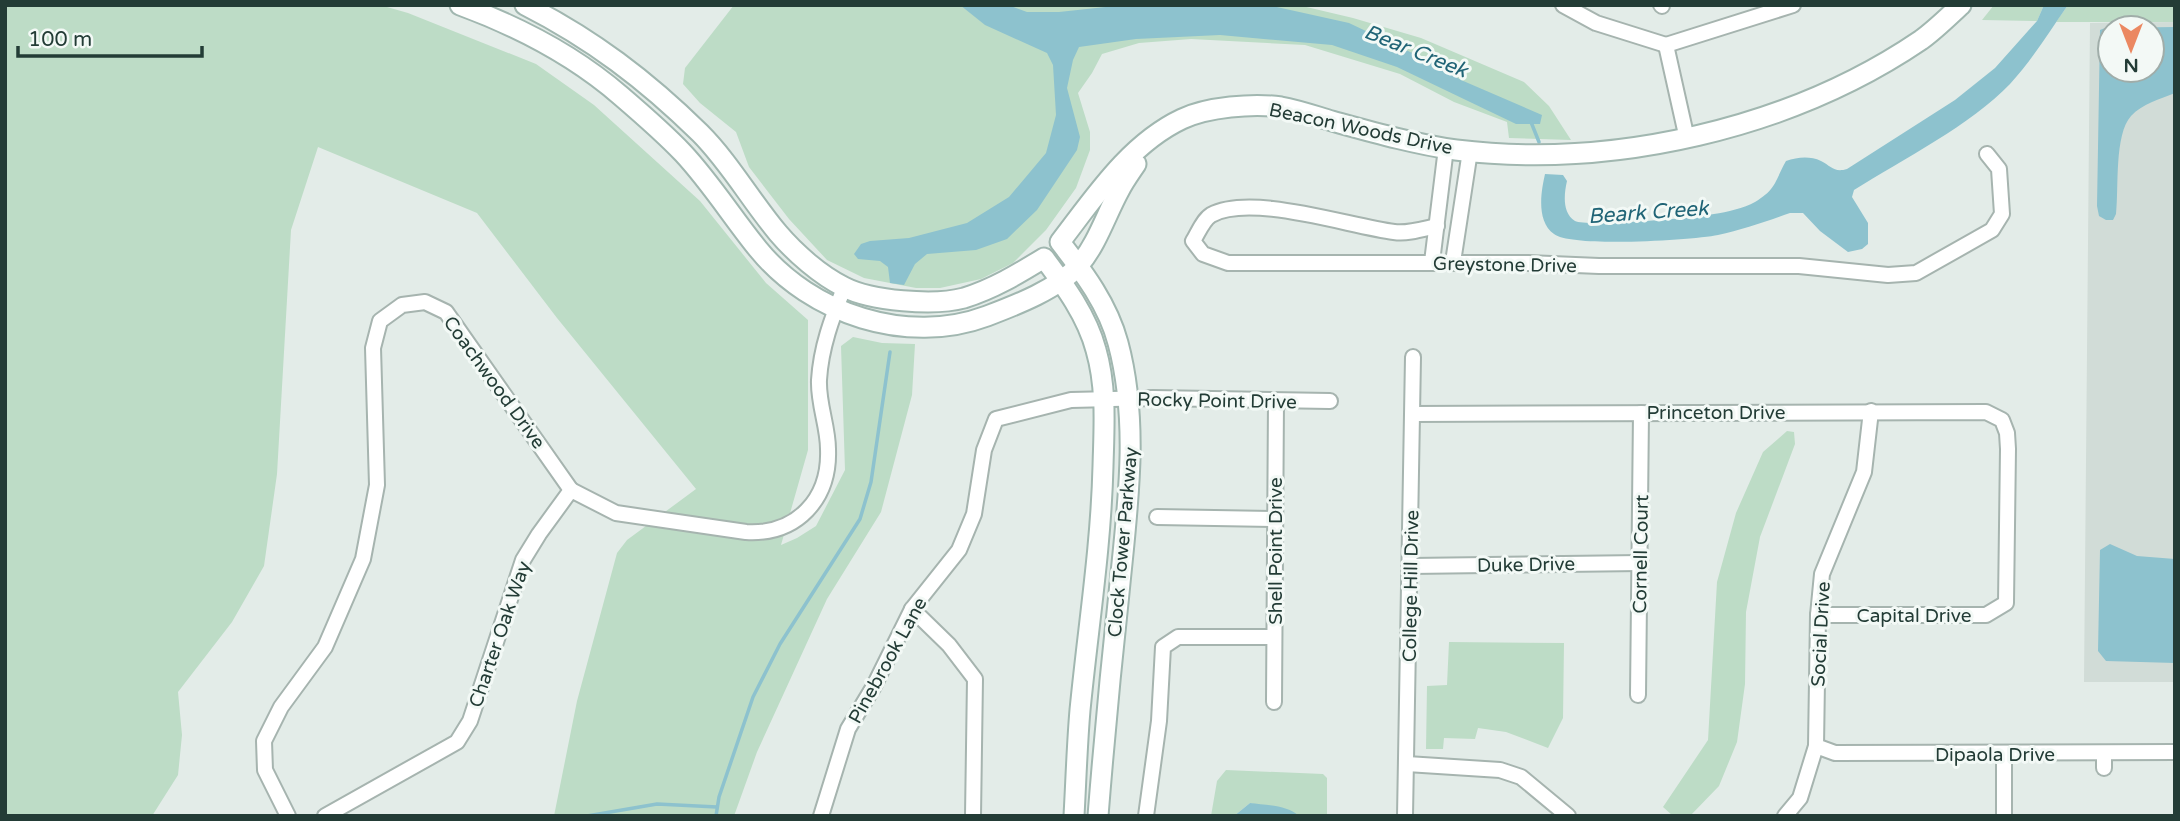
<svg xmlns="http://www.w3.org/2000/svg" width="2180" height="821" font-family="'Varela Round',sans-serif">
  <rect width="100%" height="100%" fill="#e3ece8"/>
  <path fill="#d1dcd7" fill-rule="evenodd" d="M 2175,22 L 2175,682 L 2084,682 L 2090,23 ZM 2110,28 L 2152,28 L 2152,70 L 2110,70 Z"/>
  <g fill="#bddcc6">
    <path d="M 5,5 L 380,5 L 408,13 L 536,64 L 594,105 L 700,201 L 766,283 L 808,320 L 808,450 L 781,545 L 797,538 L 816,526 L 845,470 L 841,346 L 853,337 L 882,343 L 915,344 L 912,395 L 881,512 L 827,599 L 757,752 L 734,816 L 554,816 L 577,701 L 617,553 L 627,540 L 696,489 L 557,318 L 477,213 L 318,147 L 291,230 L 277,474 L 264,566 L 232,622 L 178,692 L 182,735 L 178,775 L 152,816 L 5,816 Z"/>
    <path d="M 734,5 L 1298,5 L 1353,18 L 1421,38 L 1524,82 L 1549,106 L 1571,140 L 1509,138 L 1507,122 L 1454,102 L 1400,74 L 1305,45 L 1191,39 L 1139,43 L 1102,54 L 1092,73 L 1078,93 L 1090,132 L 1090,150 L 1076,188 L 1046,230 L 1013,263 L 981,279 L 940,288 L 916,288 L 864,278 L 827,260 L 789,219 L 749,167 L 736,132 L 700,103 L 683,84 L 685,68 Z"/>
    <path d="M 1994,5 L 2044,5 L 2037,21 L 1982,20 Z"/>
    <path d="M 2068,5 L 2175,5 L 2175,22 L 2056,22 Z"/>
    <path d="M 1787,431 L 1794,432 L 1795,444 L 1760,537 L 1746,612 L 1745,684 L 1737,742 L 1719,786 L 1690,816 L 1673,816 L 1663,807 L 1708,740 L 1717,582 L 1736,513 L 1763,452 Z"/>
    <path d="M 1449,642 L 1564,643 L 1563,718 L 1548,748 L 1506,732 L 1478,728 L 1475,739 L 1444,738 L 1443,749 L 1426,749 L 1427,686 L 1447,685 Z"/>
    <path d="M 1226,770 L 1323,774 L 1327,778 L 1327,816 L 1299,816 L 1250,803 L 1234,816 L 1211,816 L 1217,781 Z"/>
  </g>
  <g fill="#8dc2ce" fill-rule="evenodd">
    <path d="M 960,5 L 1008,5 L 1027,12 L 1059,12 L 1124,5 L 1268,5 L 1349,23 L 1427,60 L 1461,80 L 1542,115 L 1540,124 L 1516,124 L 1397,67 L 1332,45 L 1220,35 L 1136,39 L 1079,47 L 1073,60 L 1067,88 L 1080,137 L 1077,150 L 1037,210 L 1007,239 L 976,250 L 927,254 L 915,264 L 904,285 L 890,283 L 888,267 L 880,261 L 858,259 L 854,254 L 861,244 L 870,241 L 909,238 L 967,223 L 1009,197 L 1046,153 L 1056,115 L 1053,65 L 1047,53 L 985,25 Z"/>
    <path d="M 2044,5 L 2068,5 C 2049,32 2032,60 2010,84 C 1971,125 1903,159 1854,190 L 1852,197 L 1868,223 L 1868,244 L 1862,249 L 1848,252 L 1820,231 L 1803,213 L 1790,213 C 1767,221 1742,230 1718,235 C 1693,240 1572,248 1554,234 C 1536,221 1541,192 1545,174 L 1563,175 L 1567,181 C 1564,194 1562,213 1575,221 C 1587,227 1696,218 1714,214 C 1727,212 1744,208 1755,202 C 1777,189 1775,180 1786,161 C 1798,157 1810,156 1821,161 C 1831,166 1834,173 1847,169 L 1955,100 L 1995,68 L 2037,21 Z"/>
    <path d="M 2175,27 L 2175,93 C 2160,99 2142,104 2131,116 C 2114,135 2119,188 2116,214 L 2113,220 L 2106,220 L 2099,216 L 2097,206 L 2100,30 L 2105,28 ZM 2152,28 L 2152,70 L 2110,70 L 2110,28 Z"/>
    <path d="M 2110,544 L 2137,556 L 2175,559 L 2175,663 L 2106,661 L 2098,651 L 2100,550 Z"/>
    <path d="M 1250,803 C 1265,805 1288,805 1299,816 L 1234,816 Z"/>
  </g>
  <g fill="none" stroke-linecap="round" stroke-linejoin="round">
    <g stroke="#8dc2ce" stroke-width="3.5">
      <path d="M 1531,122 L 1539,142"/>
      <path d="M 587,816 L 657,804 L 717,807"/>
      <path d="M 716,816 L 719,797 L 753,697 L 780,644 L 860,519 L 871,482 L 890,352"/>
    </g>
    <defs>
      <g id="street">
        <path d="M 1563,5 L 1596,23 L 1666,45"/>
        <path d="M 1661,5 L 1662,6"/>
        <path d="M 1666,45 L 1793,5"/>
        <path d="M 1666,45 L 1687,139"/>
        <path d="M 1437,226 C 1423,229 1408,234 1394,232 C 1348,226 1251,193 1211,215 C 1203,220 1198,233 1193,241 L 1203,254 L 1228,263 L 1528,263 L 1599,266 L 1799,266 L 1888,275 L 1916,273 L 1992,230 L 2002,214 L 1999,169 L 1987,154"/>
        <path d="M 1432,262 L 1446,148"/>
        <path d="M 1453,262 L 1470,151"/>
        <path d="M 1413,414 L 1986,412 L 2002,420 L 2007,433 L 2008,449 L 2006,603 L 1986,615 L 1818,615"/>
        <path d="M 1157,517 L 1274,519"/>
        <path d="M 1411,566 L 1641,563"/>
        <path d="M 912,609 L 949,645 L 975,679 L 973,816"/>
        <path d="M 1638,695 L 1641,413"/>
        <path d="M 1274,702 L 1276,401"/>
        <path d="M 1816,746 L 1835,753 L 2175,752"/>
        <path d="M 2004,754 L 2004,816"/>
        <path d="M 2104,754 L 2104,768"/>
        <path d="M 1407,764 L 1500,770 L 1521,777 L 1568,816"/>
        <path d="M 288,816 L 265,770 L 264,741 L 281,707 L 325,647 L 363,559 L 377,485 L 373,348 L 380,321 L 402,305 L 425,302 L 446,312 L 571,490"/>
        <path d="M 325,816 L 457,742 L 470,721 L 523,560 L 539,534 L 571,490 L 616,513 L 746,532 C 797,535 830,499 828,449 C 828,426 818,404 819,380 C 821,347 832,318 844,288"/>
        <path d="M 821,816 L 848,729 L 874,686 L 912,609 L 959,550 L 974,514 L 984,450 L 996,419 L 1071,400 L 1153,398 L 1330,401"/>
        <path d="M 1146,816 L 1159,721 L 1163,647 L 1178,637 L 1274,637"/>
        <path d="M 1405,816 L 1413,357"/>
        <path d="M 1785,816 L 1800,798 L 1816,746 L 1818,615 L 1822,574 L 1864,472 L 1871,411"/>
      </g>
      <g id="secondary">
        <path d="M 460,5 C 517,26 575,56 621,96 C 642,114 664,133 683,153 C 711,183 732,217 758,249 C 811,314 907,346 987,316 C 1016,305 1058,289 1079,265 C 1097,244 1106,215 1119,191 C 1124,181 1130,173 1136,164"/>
        <path d="M 525,5 C 592,39 646,80 700,133 C 730,163 751,201 778,233 C 795,253 820,275 844,287 C 871,301 934,306 964,298 C 993,289 1018,274 1044,258 C 1065,286 1087,316 1096,350 C 1107,388 1104,428 1103,466 C 1101,548 1088,628 1080,710 C 1077,745 1076,780 1074,816"/>
        <path d="M 1098,816 C 1104,741 1111,667 1119,593 C 1127,510 1140,425 1118,343 C 1108,305 1084,273 1060,242 C 1094,198 1129,144 1182,119 C 1207,107 1253,103 1281,107 C 1298,110 1315,116 1332,121 C 1372,132 1414,144 1456,150 C 1612,169 1790,129 1921,40 C 1935,30 1948,17 1961,5"/>
      </g>
    </defs>
    <use href="#street" stroke="#a6b4af" stroke-width="18"/>
    <use href="#secondary" stroke="#a1b7b0" stroke-width="23"/>
    <use href="#street" stroke="#fff" stroke-width="14"/>
    <use href="#secondary" stroke="#fff" stroke-width="19"/>
  </g>
  <g text-anchor="middle" stroke-width="6" stroke-linejoin="round" paint-order="stroke">
    <g font-size="19" fill="#233c36" stroke="#f3f9f6">
      <text transform="translate(1361 128) rotate(12)" y="7">Beacon Woods Drive</text>
      <text transform="translate(1505 264) rotate(1)" y="7">Greystone Drive</text>
      <text transform="translate(495 382) rotate(54)" y="7">Coachwood Drive</text>
      <text transform="translate(1217 400) rotate(1)" y="7">Rocky Point Drive</text>
      <text x="1716" y="419">Princeton Drive</text>
      <text transform="translate(1122 542) rotate(-85)" y="7">Clock Tower Parkway</text>
      <text transform="translate(1275 551) rotate(-90)" y="7">Shell Point Drive</text>
      <text transform="translate(1640 554) rotate(-89)" y="7">Cornell Court</text>
      <text transform="translate(1526 564) rotate(-1)" y="7">Duke Drive</text>
      <text transform="translate(1410 586) rotate(-89)" y="7">College Hill Drive</text>
      <text x="1914" y="622">Capital Drive</text>
      <text transform="translate(499 634) rotate(-71)" y="7">Charter Oak Way</text>
      <text transform="translate(1820 634) rotate(-87)" y="7">Social Drive</text>
      <text transform="translate(887 660) rotate(-61)" y="7">Pinebrook Lane</text>
      <text x="1995" y="761">Dipaola Drive</text>
    </g>
    <g font-size="21" font-style="italic" fill="#206476" stroke="#f3f9f6">
      <text transform="translate(1416 51) rotate(22)" y="7">Bear Creek</text>
      <text transform="translate(1648 212) rotate(-4)" y="7">Beark Creek</text>
    </g>
  </g>
  <rect width="2180" height="821" fill="none" stroke="#233c36" stroke-width="14"/>
  <g transform="translate(2131 49) rotate(180)"><circle r="33" fill="#f3f9f6" stroke="#a0ada9" stroke-width="2"/>
  <path d="M0-5L12 26L0 18L-12 26Z" fill="#eb8861"/>
  <text y="-10" font-size="19" font-weight="bold" text-anchor="middle" fill="#233c36">N</text>
  </g>
  <path d="M18 46v10h184v-10" fill="none" stroke="#233c36" stroke-width="3.5"/>
  <text x="28" y="46" font-size="21" fill="#233c36" stroke="#f3f9f6" stroke-width="5" paint-order="stroke">100 m</text>
</svg>
